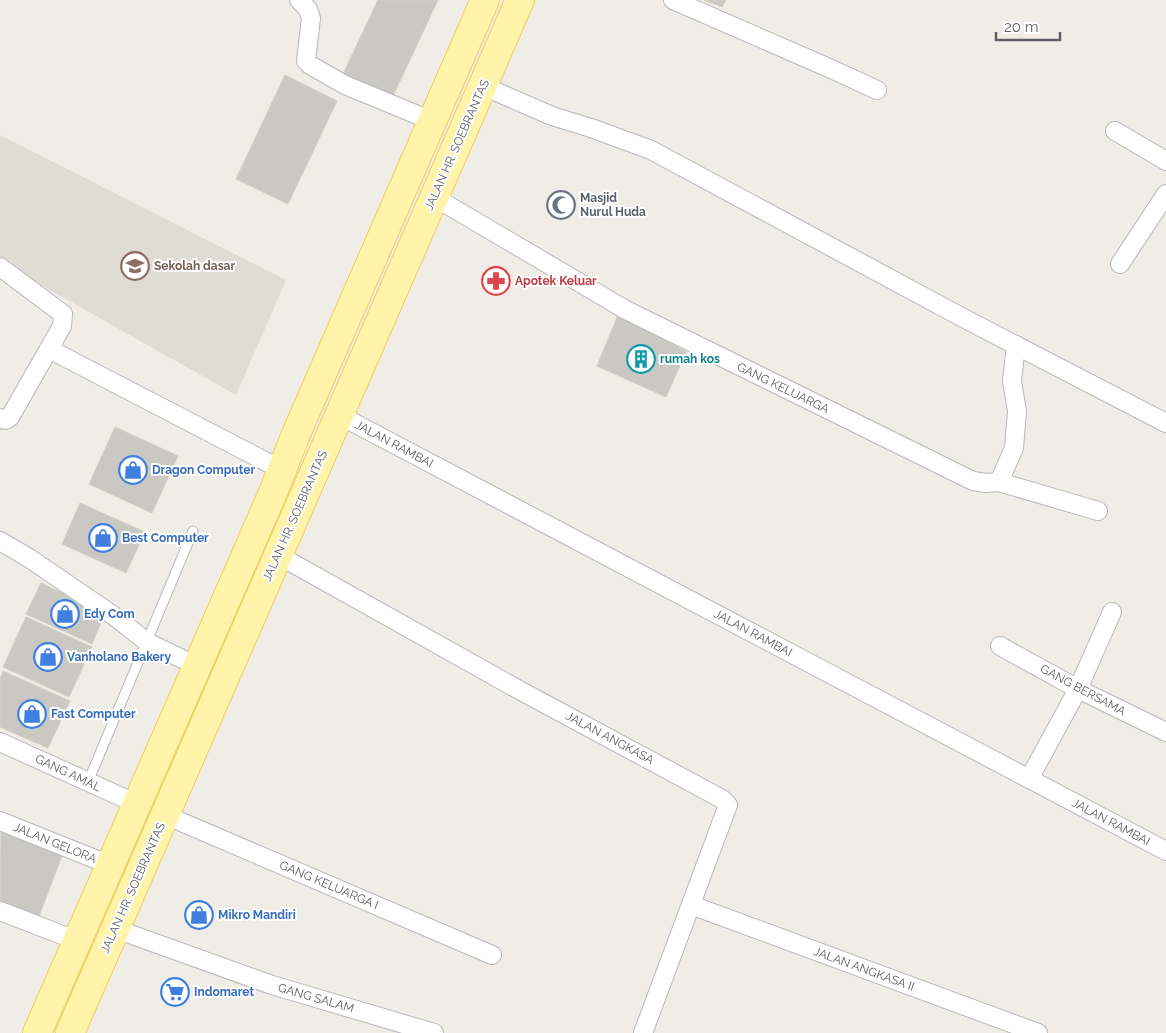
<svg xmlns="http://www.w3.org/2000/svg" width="1166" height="1033" font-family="Raleway,sans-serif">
  <rect width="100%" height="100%" fill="#efede5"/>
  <path fill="#dfdcd3" d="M 0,135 L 286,280 L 236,395 L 20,273 L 0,260 Z"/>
  <g fill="#cac8c2" stroke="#d4cfc3">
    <path d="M 378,0 L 438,0 L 393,96 L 343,74 Z"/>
    <path d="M 704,0 L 726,0 L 722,7 Z"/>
    <path d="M 285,75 L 337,101 L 288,204 L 236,179 Z"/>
    <path d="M 618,315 L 686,352 L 666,397 L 597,366 Z"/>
    <path d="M 115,427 L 178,456 L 152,513 L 89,484 Z"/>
    <path d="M 80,503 L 145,532 L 126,573 L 62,544 Z"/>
    <path d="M 41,583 L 105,613 L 92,644 L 26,614 Z"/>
    <path d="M 26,617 L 92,647 L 69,697 L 3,667 Z"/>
    <path d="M 3,671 L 70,701 L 48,748 L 0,727 L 0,679 Z"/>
    <path d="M 1,831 L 63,853 L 38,919 L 0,906 Z"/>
  </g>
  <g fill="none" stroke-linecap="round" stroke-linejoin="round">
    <defs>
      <path id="lane" d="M 88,782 L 193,531"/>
      <g id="street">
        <path d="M 299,0 L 308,9 L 311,18 L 306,61 L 310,65 L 345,85 L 432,121"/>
        <path d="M 673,0 L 829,68 L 877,90"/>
        <path d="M 483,86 L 552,116 L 591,128 L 651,150 L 967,320 L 1166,423"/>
        <path d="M 1115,131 L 1166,161"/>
        <path d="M 434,197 L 626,310 L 973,481 L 986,483 L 999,482 L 1014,448 L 1017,411 L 1012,381 L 1016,345"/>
        <path d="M 1120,264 L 1166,194"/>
        <path d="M 0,267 L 63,314 L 62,326 L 10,417 C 7,420 4,421 0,418"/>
        <path d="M 49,349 L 282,470"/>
        <path d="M 339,415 L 1166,851"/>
        <path d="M 999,482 L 1098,511"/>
        <path d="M 0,541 L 29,558 L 114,616 L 147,642 L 197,666"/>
        <path d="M 278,555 L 521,691 L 722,799 L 728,805 L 643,1033"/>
        <path d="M 1000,646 L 1078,689 L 1166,732"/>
        <path d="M 0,742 L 137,804"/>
        <path d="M 1029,779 L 1078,689 L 1112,612"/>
        <path d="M 165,815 L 492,955"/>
        <path d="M 0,821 L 110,865"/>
        <path d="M 691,905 L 1038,1033"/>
        <path d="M 0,911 L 78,941"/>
        <path d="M 116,929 L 272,985 L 434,1033"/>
      </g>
      <g id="primary">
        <path d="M 37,1033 L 272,495 L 296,434 L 485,0"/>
        <path d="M 70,1033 L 520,0"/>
      </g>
    </defs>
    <use href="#lane" stroke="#b5b7bc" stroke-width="11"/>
    <use href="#street" stroke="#b5b7bc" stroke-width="20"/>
    <use href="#primary" stroke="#f2cd5a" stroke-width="30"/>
    <use href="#lane" stroke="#fff" stroke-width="9"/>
    <use href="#street" stroke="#fff" stroke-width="18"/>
    <use href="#primary" stroke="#fff4aa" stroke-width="28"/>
  </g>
  <defs>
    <symbol id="mosque-ring" viewBox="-11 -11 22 22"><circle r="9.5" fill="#fff" stroke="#6b7280" stroke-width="1.5"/><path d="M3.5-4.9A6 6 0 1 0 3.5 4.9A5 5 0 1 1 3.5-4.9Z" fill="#6b7280"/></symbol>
    <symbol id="school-ring" viewBox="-11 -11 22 22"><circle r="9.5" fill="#fff" stroke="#8d6e63" stroke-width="1.5"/><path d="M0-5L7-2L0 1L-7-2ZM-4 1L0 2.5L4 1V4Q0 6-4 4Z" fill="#8d6e63"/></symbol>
    <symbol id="pharmacy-ring" viewBox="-11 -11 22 22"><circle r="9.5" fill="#fff" stroke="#e0444e" stroke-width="1.5"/><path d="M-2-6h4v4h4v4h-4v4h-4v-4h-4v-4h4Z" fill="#e0444e"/></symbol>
    <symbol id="building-ring" viewBox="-11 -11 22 22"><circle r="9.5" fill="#fff" stroke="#0f9aa8" stroke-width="1.5"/><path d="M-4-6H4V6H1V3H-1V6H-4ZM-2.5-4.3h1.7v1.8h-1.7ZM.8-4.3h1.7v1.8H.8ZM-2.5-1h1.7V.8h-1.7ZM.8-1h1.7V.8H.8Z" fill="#0f9aa8"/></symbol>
    <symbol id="shop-ring" viewBox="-11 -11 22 22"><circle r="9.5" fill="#fff" stroke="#3f7fe0" stroke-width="1.5"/><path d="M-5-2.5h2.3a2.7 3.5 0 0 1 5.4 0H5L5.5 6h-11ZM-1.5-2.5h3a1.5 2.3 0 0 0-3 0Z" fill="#3f7fe0"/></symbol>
    <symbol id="supermarket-ring" viewBox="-11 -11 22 22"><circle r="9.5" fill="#fff" stroke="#3f7fe0" stroke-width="1.5"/><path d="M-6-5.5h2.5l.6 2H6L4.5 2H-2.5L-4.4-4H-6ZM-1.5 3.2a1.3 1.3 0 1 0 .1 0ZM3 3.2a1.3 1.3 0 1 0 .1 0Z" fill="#3f7fe0"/></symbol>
  </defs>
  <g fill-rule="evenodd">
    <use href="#mosque-ring" x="545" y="189" width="32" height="32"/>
    <use href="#school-ring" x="119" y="250" width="32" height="32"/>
    <use href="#pharmacy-ring" x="480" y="265" width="32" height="32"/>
    <use href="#building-ring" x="625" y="343" width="32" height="32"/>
    <use href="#shop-ring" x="117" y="454" width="32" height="32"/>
    <use href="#shop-ring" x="87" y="522" width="32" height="32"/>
    <use href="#shop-ring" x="49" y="598" width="32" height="32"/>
    <use href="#shop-ring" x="32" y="641" width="32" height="32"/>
    <use href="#shop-ring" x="16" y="698" width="32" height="32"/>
    <use href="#shop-ring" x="183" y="899" width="32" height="32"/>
    <use href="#supermarket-ring" x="159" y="976" width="32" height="32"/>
  </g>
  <g text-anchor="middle" stroke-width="4" stroke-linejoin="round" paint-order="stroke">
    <g font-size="12" fill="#5d6065" stroke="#fff">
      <text transform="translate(457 145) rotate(-66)" y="4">JALAN HR. SOEBRANTAS</text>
      <text transform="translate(783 388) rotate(26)" y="4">GANG KELUARGA</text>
      <text transform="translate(394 444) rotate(28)" y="4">JALAN RAMBAI</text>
      <text transform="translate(295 516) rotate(-66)" y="4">JALAN HR. SOEBRANTAS</text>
      <text transform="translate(753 633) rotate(28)" y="4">JALAN RAMBAI</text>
      <text transform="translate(1083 690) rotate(28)" y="4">GANG BERSAMA</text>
      <text transform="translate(610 738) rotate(28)" y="4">JALAN ANGKASA</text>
      <text transform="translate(68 773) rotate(25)" y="4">GANG AMAL</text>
      <text transform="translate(1111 822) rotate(28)" y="4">JALAN RAMBAI</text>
      <text transform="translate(55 843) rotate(22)" y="4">JALAN GELORA</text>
      <text transform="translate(329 885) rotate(23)" y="4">GANG KELUARGA I</text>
      <text transform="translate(133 888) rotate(-66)" y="4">JALAN HR. SOEBRANTAS</text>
      <text transform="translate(864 969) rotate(20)" y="4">JALAN ANGKASA II</text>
      <text transform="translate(316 998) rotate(16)" y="4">GANG SALAM</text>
    </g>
    <g font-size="12" font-weight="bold" fill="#5b616d" stroke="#fff" text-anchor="start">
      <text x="580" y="202">Masjid<tspan x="580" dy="14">Nurul Huda</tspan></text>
    </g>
    <g font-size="12" font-weight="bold" fill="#785e54" stroke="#fff" text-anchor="start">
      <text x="154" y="270">Sekolah dasar</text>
    </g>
    <g font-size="12" font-weight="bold" fill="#be3a42" stroke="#fff" text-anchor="start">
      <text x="515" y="285">Apotek Keluar</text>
    </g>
    <g font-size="12" font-weight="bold" fill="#0d838f" stroke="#fff" text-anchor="start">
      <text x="660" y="363">rumah kos</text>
    </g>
    <g font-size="12" font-weight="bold" fill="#366cbe" stroke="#fff" text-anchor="start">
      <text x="152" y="474">Dragon Computer</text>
      <text x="122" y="542">Best Computer</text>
      <text x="84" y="618">Edy Com</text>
      <text x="67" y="661">Vanholano Bakery</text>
      <text x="51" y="718">Fast Computer</text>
      <text x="218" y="919">Mikro Mandiri</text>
      <text x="194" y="996">Indomaret</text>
    </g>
  </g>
  <path d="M996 32v8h64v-8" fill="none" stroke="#5d6065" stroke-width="2.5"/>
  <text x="1004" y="32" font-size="15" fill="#5d6065" stroke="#ffffff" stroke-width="4" paint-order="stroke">20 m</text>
</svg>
